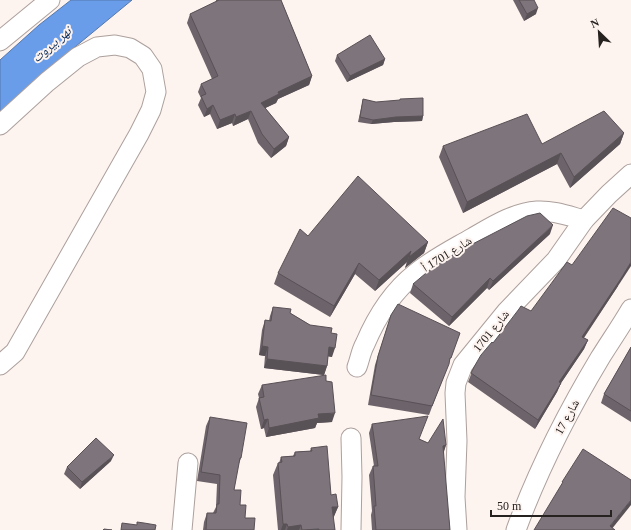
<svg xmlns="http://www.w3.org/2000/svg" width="631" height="530" font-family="'Times New Roman','Noto Naskh Arabic',serif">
  <rect width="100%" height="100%" fill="#fdf3ef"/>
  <path fill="#699dea" stroke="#5578ad" d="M 71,0 L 132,0 L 64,56 L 0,113 L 0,60 L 39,25 Z"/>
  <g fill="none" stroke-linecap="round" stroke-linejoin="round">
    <defs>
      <g id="minor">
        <path d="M 0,41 L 50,0"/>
        <path d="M 0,125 L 47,82 L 78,57 L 97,47 L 115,45 L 130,48 L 143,56 L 152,69 L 156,92 L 151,110 L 139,134 L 15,352 L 0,365"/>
        <path d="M 357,367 C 360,359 361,351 365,344 C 376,318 393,291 416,273 C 433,259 453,249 472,238 C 493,226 513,213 537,211 C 553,210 569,216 584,220"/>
        <path d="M 182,530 L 188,463"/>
        <path d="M 351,530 L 352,477 L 351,438"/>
        <path d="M 457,530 L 455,497 L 457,441 L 455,393 L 456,383 L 463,365 L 507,311 L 556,260 L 584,220 L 609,194 L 631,174"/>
        <path d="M 516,530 C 538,470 567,413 600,358 C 610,342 621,326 631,309"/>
      </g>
    </defs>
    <use href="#minor" stroke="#aca09c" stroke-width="21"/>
    <use href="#minor" stroke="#fff" stroke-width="19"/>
  </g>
  <g fill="#6c646a">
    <path d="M 216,0 L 281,0 L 312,76 L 309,85 L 278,99 L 276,103 L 265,108 L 289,137 L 286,146 L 271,158 L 258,143 L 248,119 L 233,126 L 232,123 L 217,129 L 210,114 L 204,117 L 198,105 L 201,98 L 198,92 L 201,84 L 212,79 L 187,23 L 190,14 L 216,2 Z"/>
    <path d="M 513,0 L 534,0 L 536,14 L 524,21 Z"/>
    <path d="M 337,55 L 385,59 L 383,65 L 347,82 L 335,61 Z"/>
    <path d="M 363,99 L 423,116 L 422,121 L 394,122 L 371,124 L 358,122 L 362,104 Z"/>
    <path d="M 624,133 L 620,144 L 570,188 L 557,164 L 463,213 L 439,157 L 443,146 L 542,144 Z"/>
    <path d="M 550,234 L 489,290 L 487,288 L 449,326 L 410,293 L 413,284 Z"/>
    <path d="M 308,236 L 428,242 L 424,253 L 405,268 L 407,262 L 375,291 L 355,274 L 330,317 L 274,284 L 278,273 Z"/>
    <path d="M 572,265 L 618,286 L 584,338 L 588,340 L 584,349 L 561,383 L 557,392 L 535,429 L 468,382 L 474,367 L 493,343 L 531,311 Z"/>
    <path d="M 273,307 L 290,313 L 310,325 L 331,333 L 332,357 L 328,356 L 327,366 L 324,375 L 264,368 L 265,356 L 259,355 L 262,330 L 265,320 L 269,321 L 270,316 Z"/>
    <path d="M 391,315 L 460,333 L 429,415 L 368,405 L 375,365 Z"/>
    <path d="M 631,347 L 631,422 L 601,403 L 604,394 Z"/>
    <path d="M 326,381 L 332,422 L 317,423 L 315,428 L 266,437 L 264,428 L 261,429 L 256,407 L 259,398 L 258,394 L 262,385 Z"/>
    <path d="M 210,417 L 241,458 L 238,466 L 234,490 L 245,518 L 254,530 L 203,530 L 204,522 L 207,513 L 213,513 L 216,507 L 217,484 L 197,481 L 206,426 Z"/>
    <path d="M 372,424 L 419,439 L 428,443 L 446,445 L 443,453 L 450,530 L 372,530 L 371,515 L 372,511 L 369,475 L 373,466 L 374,466 L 369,433 Z"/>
    <path d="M 311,448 L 331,495 L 338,507 L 333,518 L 335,530 L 278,530 L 273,475 L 278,463 L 279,463 L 281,457 L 293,456 L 295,452 L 310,451 Z"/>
    <path d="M 111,461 L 80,489 L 64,474 L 67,467 Z"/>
  </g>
  <g fill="#585156">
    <path d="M 538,8 L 536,14 L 524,21 L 527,14 Z"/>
    <path d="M 385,59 L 383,65 L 347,82 L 350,76 Z"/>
    <path d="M 312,76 L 309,85 L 278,99 L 276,103 L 257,112 L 261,103 L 278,92 Z"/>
    <path d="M 213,105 L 210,114 L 204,117 L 207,109 Z"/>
    <path d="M 251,111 L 248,119 L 233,126 L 236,117 Z"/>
    <path d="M 235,114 L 232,123 L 217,129 L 220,120 Z"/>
    <path d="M 423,116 L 422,121 L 394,122 L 371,124 L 373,120 L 396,117 Z"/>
    <path d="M 624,133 L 620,144 L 570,188 L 574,177 Z"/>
    <path d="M 289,137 L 286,146 L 271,158 L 274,149 Z"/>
    <path d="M 561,153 L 557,164 L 463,213 L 467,202 Z"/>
    <path d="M 553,225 L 550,234 L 489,290 L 493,281 Z"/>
    <path d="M 428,242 L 424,253 L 405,268 L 409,257 Z"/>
    <path d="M 411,251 L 407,262 L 375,291 L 379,280 Z"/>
    <path d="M 631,262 L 631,266 L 618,286 L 578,346 L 582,337 Z"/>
    <path d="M 359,263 L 355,274 L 330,317 L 334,306 Z"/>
    <path d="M 490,278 L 487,288 L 449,326 L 452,317 Z"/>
    <path d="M 588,340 L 584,349 L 561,383 L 557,392 L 535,429 L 538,420 L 559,382 Z"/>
    <path d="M 262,346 L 268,347 L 265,356 L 259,355 Z"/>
    <path d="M 329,347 L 335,348 L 332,357 L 326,356 Z"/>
    <path d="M 267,359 L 327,366 L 324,375 L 264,368 Z"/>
    <path d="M 335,413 L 332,422 L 317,423 L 315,428 L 266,437 L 269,428 L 318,414 Z"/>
    <path d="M 268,419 L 264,428 L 261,429 L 264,420 Z"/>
    <path d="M 446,445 L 443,455 L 443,446 Z"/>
    <path d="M 114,455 L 111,461 L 80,489 L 82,482 Z"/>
    <path d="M 631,500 L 631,505 L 611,530 L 610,526 Z"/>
    <path d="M 332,507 L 338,507 L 333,519 Z"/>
    <path d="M 283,524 L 287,524 L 285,530 L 281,530 Z"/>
    <path d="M 301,525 L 299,530 L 287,530 L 288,527 Z"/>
    <path d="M 319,529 L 318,530 L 304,530 Z"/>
  </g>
  <g fill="#7e747b" stroke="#585156">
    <path d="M 219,0 L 281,0 L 312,76 L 278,92 L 279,94 L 261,103 L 289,137 L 274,149 L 262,134 L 251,111 L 236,117 L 235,114 L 220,120 L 213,105 L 207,109 L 201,96 L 206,94 L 201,84 L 218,76 L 190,14 Z"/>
    <path d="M 519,0 L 534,0 L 538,8 L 527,14 Z"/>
    <path d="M 370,35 L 385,59 L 350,76 L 337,55 Z"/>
    <path d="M 423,98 L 423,116 L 396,117 L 373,120 L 360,117 L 363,99 L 376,102 L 400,100 L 400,99 Z"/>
    <path d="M 604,111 L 624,133 L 574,177 L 561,153 L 467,202 L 443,146 L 527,114 L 542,144 Z"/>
    <path d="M 358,176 L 428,242 L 409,257 L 411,251 L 379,280 L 359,263 L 334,306 L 278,273 L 300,229 L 308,236 Z"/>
    <path d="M 613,208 L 631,218 L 631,262 L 622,277 L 582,337 L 588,340 L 559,382 L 561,383 L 538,420 L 471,373 L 474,367 L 481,355 L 492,342 L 493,343 L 519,309 L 521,306 L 531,311 L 567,262 L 572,265 Z"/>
    <path d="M 540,213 L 553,225 L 493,281 L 490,278 L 452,317 L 413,284 L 432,268 L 459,251 L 527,216 Z"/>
    <path d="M 398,304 L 460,333 L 451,358 L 450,358 L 449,364 L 432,406 L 371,395 L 378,356 L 391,315 Z"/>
    <path d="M 273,307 L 291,309 L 290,313 L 310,325 L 332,328 L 331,333 L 337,334 L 335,348 L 329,347 L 327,366 L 267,359 L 268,347 L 262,346 L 265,320 L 271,321 Z"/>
    <path d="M 631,347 L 631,411 L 604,394 Z"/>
    <path d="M 326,375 L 326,381 L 332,382 L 335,413 L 318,414 L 319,418 L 269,428 L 268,419 L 264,420 L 259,398 L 264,397 L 262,385 Z"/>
    <path d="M 428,416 L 419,439 L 428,443 L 443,419 L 446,445 L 443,446 L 450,530 L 376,530 L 374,506 L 376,506 L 373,466 L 378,466 L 372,424 Z"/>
    <path d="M 210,417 L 247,423 L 241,458 L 240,458 L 234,490 L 241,490 L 240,505 L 246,505 L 245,518 L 255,518 L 254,530 L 206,530 L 207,513 L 216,513 L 217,504 L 219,504 L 220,475 L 201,472 Z"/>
    <path d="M 96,438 L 114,455 L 82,482 L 67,467 Z"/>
    <path d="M 327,446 L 331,495 L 336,494 L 338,507 L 332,507 L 335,530 L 319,530 L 319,529 L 302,530 L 301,525 L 288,527 L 287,524 L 283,524 L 278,463 L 282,462 L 281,457 L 295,456 L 295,452 L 312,451 L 311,448 Z"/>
    <path d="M 583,449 L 631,480 L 631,500 L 610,526 L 615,530 L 534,530 L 563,482 L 562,482 Z"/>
    <path d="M 137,522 L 144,523 L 156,525 L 155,530 L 121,530 L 122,523 L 137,525 Z"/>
    <path d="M 104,529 L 112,530 L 103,530 Z"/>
  </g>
  <g text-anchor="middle" stroke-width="4" stroke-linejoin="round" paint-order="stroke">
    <g font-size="12" fill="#262220" stroke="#fdf3ef">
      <text transform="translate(447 254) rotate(-32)" y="4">شارع 1701 أ</text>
      <text transform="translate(491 331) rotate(-51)" y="4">شارع 1701</text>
      <text transform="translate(567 417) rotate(-61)" y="4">شارع 17</text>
    </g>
    <g font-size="13" font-style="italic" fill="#092c5b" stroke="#fdf3ef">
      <text transform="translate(51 44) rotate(-41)" y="5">نهر بيروت</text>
    </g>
  </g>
  <g transform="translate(599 32) rotate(335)" stroke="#fdf3ef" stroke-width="3" paint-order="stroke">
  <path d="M0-3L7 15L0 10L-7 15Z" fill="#262220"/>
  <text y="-6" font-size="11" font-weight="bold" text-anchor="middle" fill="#262220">N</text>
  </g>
  <path d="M491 510v6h120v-6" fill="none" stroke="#262220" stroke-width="2"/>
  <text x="497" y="510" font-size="12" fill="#262220" stroke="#fdf3ef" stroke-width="3" paint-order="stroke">50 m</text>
</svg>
